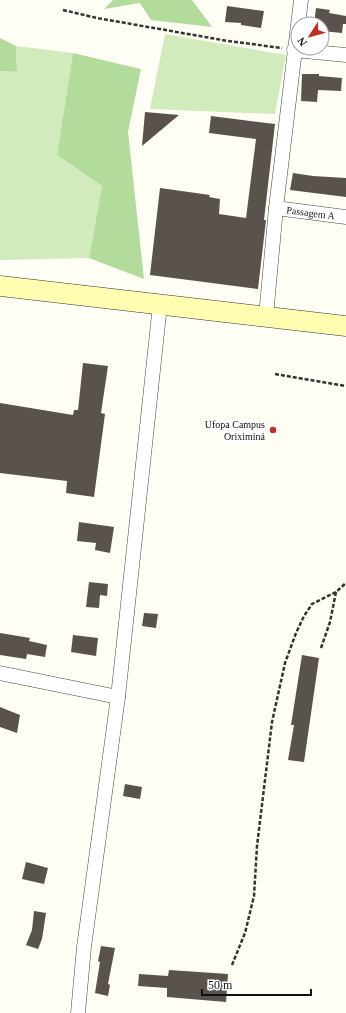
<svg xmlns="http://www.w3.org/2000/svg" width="346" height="1013" font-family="'Times New Roman',serif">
  <rect width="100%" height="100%" fill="#fffef5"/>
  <g fill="#d1ebbd">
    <path d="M 165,34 L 286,55 L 275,114 L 150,109 Z"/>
    <path d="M 16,46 L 73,53 L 57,155 L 102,186 L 89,258 L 0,260 L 0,71 L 17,72 Z"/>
  </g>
  <g fill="#b3dc9c">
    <path d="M 113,0 L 192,0 L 212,27 L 151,20 L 140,3 L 104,9 Z"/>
    <path d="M 0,38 L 16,46 L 17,72 L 0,71 Z"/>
    <path d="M 73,53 L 141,69 L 128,132 L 144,279 L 89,258 L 102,186 L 57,155 Z"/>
  </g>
  <g fill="#5a534d">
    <path d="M 227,6 L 264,11 L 261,28 L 241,25 L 241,23 L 225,22 Z"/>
    <path d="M 316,8 L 330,10 L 329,13 L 346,16 L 346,24 L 343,24 L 342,33 L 322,31 L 322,24 L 314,24 Z"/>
    <path d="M 302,74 L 319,74 L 319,76 L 342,78 L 341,91 L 318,90 L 317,102 L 301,101 Z"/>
    <path d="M 145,112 L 179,115 L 142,146 Z"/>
    <path d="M 211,116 L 275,124 L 264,220 L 266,220 L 258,289 L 150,275 L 160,188 L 210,195 L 209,197 L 220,199 L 219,214 L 246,218 L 256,139 L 209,133 Z"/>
    <path d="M 293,173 L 313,176 L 346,178 L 346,197 L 290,190 Z"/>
    <path d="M 83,363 L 108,366 L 101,413 L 105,414 L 94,497 L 66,493 L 67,481 L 0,473 L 0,403 L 73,415 L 74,410 L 78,410 Z"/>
    <path d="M 79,522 L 114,527 L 110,553 L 95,550 L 96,543 L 77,541 Z"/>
    <path d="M 89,582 L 108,584 L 107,596 L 100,595 L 99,608 L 86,607 Z"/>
    <path d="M 144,613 L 158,614 L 156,628 L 142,626 Z"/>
    <path d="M 0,633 L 30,638 L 29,641 L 47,645 L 45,657 L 27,654 L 26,659 L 0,655 Z"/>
    <path d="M 73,635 L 98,638 L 96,656 L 71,652 Z"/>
    <path d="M 302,655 L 319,658 L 304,762 L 288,760 L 294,725 L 291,725 Z"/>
    <path d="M 0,707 L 20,715 L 17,733 L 0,727 Z"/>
    <path d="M 125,784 L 142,787 L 140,799 L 123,796 Z"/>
    <path d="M 26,862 L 48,868 L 44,884 L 22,879 Z"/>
    <path d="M 34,911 L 46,913 L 42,939 L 38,949 L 26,945 L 32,930 Z"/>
    <path d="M 101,946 L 115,948 L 108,984 L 110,985 L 108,996 L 95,993 L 100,962 L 98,961 Z"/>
    <path d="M 169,970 L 228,974 L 226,1002 L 167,997 L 167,988 L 138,986 L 139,974 L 168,976 Z"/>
  </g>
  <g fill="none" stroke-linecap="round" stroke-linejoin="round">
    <defs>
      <g id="street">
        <path d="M 294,50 L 346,55"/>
        <path id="s1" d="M 276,208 L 346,217"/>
        <path d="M 266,316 L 276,208 L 301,0"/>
        <path d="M 0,673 L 118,697"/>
        <path d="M 78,1013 L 84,947 L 118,697 L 160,305"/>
      </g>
      <path id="secondary" d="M 0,286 L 346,326"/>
    </defs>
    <use href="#street" stroke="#444" stroke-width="15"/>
    <use href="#secondary" stroke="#333" stroke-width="21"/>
    <g stroke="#333" stroke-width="2.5" stroke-dasharray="4 2" stroke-linecap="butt">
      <path d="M 63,10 L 97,18 L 228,41 L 282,48"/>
      <path d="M 275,374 L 346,386"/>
      <path d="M 321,648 L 330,622 L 336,592 L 346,583"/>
      <path d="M 232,965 L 245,933 L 254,896 L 257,846 L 272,722 L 285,663 L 296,633 L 304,616 L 312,604 L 336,592"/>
    </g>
    <use href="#street" stroke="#fff" stroke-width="14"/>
    <use href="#secondary" stroke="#fffdb0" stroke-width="20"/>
  </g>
  <circle fill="#c32d26" stroke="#fff" stroke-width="1.5" cx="273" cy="430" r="4"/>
  <g text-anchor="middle" stroke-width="4" stroke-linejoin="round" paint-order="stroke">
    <g font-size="10" fill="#111" stroke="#fff">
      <text dy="4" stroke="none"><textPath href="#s1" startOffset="35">Passagem A</textPath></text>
    </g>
    <g font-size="10" fill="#111" stroke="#fff" text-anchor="end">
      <text x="265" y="428">Ufopa Campus<tspan x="265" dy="12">Oriximiná</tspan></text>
    </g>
  </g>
  <g transform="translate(310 36) rotate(234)"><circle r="19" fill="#ffffff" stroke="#a0a0a0"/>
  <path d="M0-3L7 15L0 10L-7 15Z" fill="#c32d26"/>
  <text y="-6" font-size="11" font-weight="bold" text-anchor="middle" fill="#111111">N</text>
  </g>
  <path d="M202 989v6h109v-6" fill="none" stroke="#111111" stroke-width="2"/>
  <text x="208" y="989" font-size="12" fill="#111111" stroke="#ffffff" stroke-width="3" paint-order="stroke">50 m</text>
</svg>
